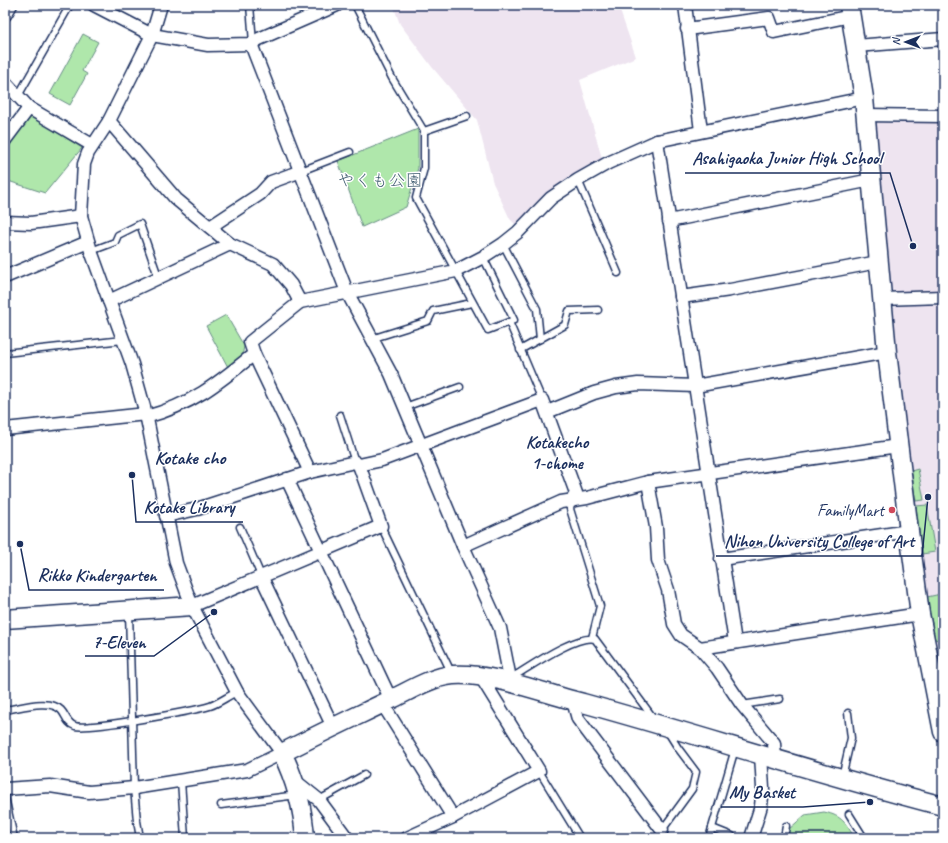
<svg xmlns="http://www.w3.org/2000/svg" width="948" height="843" font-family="Caveat,'Klee One',sans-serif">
  <rect width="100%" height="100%" fill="#fff"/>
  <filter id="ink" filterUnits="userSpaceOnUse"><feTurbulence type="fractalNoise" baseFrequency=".025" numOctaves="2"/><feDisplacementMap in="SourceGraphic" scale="8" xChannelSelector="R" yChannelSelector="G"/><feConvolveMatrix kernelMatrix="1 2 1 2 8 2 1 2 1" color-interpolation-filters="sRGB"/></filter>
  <g filter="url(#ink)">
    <g fill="#eee4f0">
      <path d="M 393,5 L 618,5 L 636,57 L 580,80 L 603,162 L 549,193 L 516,225 L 510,219 L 493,183 L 477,120 L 432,67 L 400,24 Z"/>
      <path d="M 876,119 L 943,119 L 943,293 L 888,293 L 872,122 Z"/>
      <path d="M 943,304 L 943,683 L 926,589 L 910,468 L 893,309 L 897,305 Z"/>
    </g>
    <g fill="#afe7ab" stroke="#658b84">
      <path d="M 83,34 L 98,42 L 82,71 L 87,74 L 70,105 L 50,94 Z"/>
      <path d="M 30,115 L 82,148 L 45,193 L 5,180 L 5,149 Z"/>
      <path d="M 418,129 L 418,168 L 406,207 L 362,227 L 338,161 Z"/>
      <path d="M 226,315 L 244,346 L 242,357 L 229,369 L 206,326 Z"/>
      <path d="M 918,469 L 924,500 L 916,501 L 911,471 Z"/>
      <path d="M 927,505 L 935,552 L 922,554 L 916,506 Z"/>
      <path d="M 941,594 L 943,642 L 935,639 L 927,597 Z"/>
      <path d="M 824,812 C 843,816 845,823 855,838 L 787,838 L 788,830 L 805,815 Z"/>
    </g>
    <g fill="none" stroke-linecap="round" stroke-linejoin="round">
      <defs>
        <g id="lane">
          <path d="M 250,5 L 253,43"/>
          <path d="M 355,5 L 392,78 L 424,131 L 424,168 L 416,198 L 488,330 L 514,320 L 483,257"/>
          <path d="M 18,96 L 70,5"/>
          <path d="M 424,131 L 467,116"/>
          <path d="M 301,171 L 350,152"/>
          <path d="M 578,180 L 618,273"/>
          <path d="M 503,244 L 537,309 L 540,339"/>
          <path d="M 91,251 L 115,242 L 118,235 L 140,224 L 159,279"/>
          <path d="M 509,322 L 542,400"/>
          <path d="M 371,339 L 428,321 L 433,311 L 472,303"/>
          <path d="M 520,350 L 565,325 L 569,311 L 598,310"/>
          <path d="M 5,353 L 123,340"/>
          <path d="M 405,407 L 460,387"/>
          <path d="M 340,415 L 355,462"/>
          <path d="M 572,501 L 570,509 L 600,606 L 592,638"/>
          <path d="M 381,526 L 452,674"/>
          <path d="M 240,527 L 262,578"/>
          <path d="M 129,612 L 134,788 L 137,821 L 140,838"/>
          <path d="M 513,681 L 516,675 C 534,664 576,635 595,639 L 654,719"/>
          <path d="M 742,705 L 780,699"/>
          <path d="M 5,710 C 20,708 49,698 61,710 C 66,715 67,724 75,726 C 86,730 194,711 210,706 C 219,703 228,696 237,692"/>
          <path d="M 539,771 L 580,838"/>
          <path d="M 842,777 L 851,738 L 848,713"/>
          <path d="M 181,781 L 185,838"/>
          <path d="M 5,797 L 14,838"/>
          <path d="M 319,800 L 364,775"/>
          <path d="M 221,805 L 297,795"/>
          <path d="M 849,814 L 864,838"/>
          <path d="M 712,828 L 732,836"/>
          <path d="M 659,838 L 662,830 L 692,789 L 696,772 L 678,748 L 668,732"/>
          <path d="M 709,838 L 735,749"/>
          <path d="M 784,838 L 786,826"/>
        </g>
        <g id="street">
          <path d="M 94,5 L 152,35 L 208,45 L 251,44 L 259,39 L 337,5"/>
          <path d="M 685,5 L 701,131"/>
          <path d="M 5,15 L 11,5"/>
          <path d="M 687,29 L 769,18 L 774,32 L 851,16"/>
          <path d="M 251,44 L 347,292 L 391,374 L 463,546 L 500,628 L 511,684"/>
          <path d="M 856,46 L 943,39"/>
          <path d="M 5,82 L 29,108 L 92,145"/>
          <path d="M 865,115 L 943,116"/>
          <path d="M 109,121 L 176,199 L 230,244 L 273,264 L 291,285 L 300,302"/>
          <path d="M 5,140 L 29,108"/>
          <path d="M 657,141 L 735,642"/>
          <path d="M 669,221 L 871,180"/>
          <path d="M 5,222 L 31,223 L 81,216"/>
          <path d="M 210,227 L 260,194 L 271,182 L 301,171"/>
          <path d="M 5,277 L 88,242"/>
          <path d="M 681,297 L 730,290 L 878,262"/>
          <path d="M 882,299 L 943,297"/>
          <path d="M 109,301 L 230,244"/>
          <path d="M 254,354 L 310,472"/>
          <path d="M 547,412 L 594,393 L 616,387 L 638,384 L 695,386 L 887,352"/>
          <path d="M 146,417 C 193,404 217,384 254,354 L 250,342 L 300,302 L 456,271 L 483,257 L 503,244 L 518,232 L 551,198 L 578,180 L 608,163 L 657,141 L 864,98"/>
          <path d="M 5,429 L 146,414"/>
          <path d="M 287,479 L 391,700"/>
          <path d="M 648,482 L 656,527 L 658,560 L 668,590 L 674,624 L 681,635 L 700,648 L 717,668 L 742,705 L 774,743 L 775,759"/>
          <path d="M 166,516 L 197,509 L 310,472 L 355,462 L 359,465 L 382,460 L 542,400 L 576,493 L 572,501"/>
          <path d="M 463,546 L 561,502 L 587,498 L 648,482 L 898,446"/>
          <path d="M 721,559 L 909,531"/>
          <path d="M 262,578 L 333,727"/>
          <path d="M 192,606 L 381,526 L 359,465"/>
          <path d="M 700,648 L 920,614"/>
          <path d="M 573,701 L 578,719 L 662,830"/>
          <path d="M 382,703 L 453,817"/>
          <path d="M 294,780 L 319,800 L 347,838"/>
          <path d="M 5,789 L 50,786 L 89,792 L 134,788 L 247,770 L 282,753 L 237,692 L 192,606 L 176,563 L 146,414 L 132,364 L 91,251 L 81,216 L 84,164 L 88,153 L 109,121 L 152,35 L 161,5"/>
          <path d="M 407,838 L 453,817 L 539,771 L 481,677"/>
          <path d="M 751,838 L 761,806 L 763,788 L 761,755"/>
        </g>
        <g id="secondary">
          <path d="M 849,5 L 864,98 L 887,352 L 909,531 L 920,614 L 943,732"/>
          <path d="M 5,619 L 192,606"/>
          <path d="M 305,838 C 303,808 296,781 282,753 C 318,734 355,717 392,699 C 411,690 431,677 453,675 C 490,672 546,694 583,703 C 703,736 822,775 943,806"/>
        </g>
      </defs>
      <use href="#lane" stroke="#1b2f5e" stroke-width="9"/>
      <use href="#street" stroke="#1b2f5e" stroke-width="15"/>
      <use href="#secondary" stroke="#1b2f5e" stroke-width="21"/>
      <use href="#lane" stroke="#fff" stroke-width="6"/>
      <use href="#street" stroke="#fff" stroke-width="12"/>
      <use href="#secondary" stroke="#fff" stroke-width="18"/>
    </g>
  </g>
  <circle fill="#d1495b" stroke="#fff" stroke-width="1.5" cx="892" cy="510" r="4"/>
  <g text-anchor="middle" stroke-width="3" stroke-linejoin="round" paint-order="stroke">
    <g font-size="17" fill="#405d71" stroke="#fff">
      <text x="380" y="186">やくも公園</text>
    </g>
    <g font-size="17" fill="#1b2f5e" stroke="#fff" text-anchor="end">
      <text x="884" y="516">FamilyMart</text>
    </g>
    <g font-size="18" font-weight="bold" fill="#1b2f5e" stroke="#fff">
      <text x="557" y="448">Kotakecho<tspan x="557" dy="21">1-chome</tspan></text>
    </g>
    <g font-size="19" font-weight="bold" fill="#1b2f5e" stroke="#fff">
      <text x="190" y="464">Kotake cho</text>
    </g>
  </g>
  <path fill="none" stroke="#1b2f5e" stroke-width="1.5" d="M913 246L890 173H685M132 475L136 522H243M928 497L922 556H716M20 544L29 590H164M214 612L154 656H85M870 802L803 807H721"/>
  <g fill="#1b2f5e" stroke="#fff" stroke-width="1.5">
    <circle cx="913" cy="246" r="4"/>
    <circle cx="132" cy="475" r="4"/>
    <circle cx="928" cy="497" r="4"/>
    <circle cx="20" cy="544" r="4"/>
    <circle cx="214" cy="612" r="4"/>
    <circle cx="870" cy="802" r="4"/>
  </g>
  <g font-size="18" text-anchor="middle" font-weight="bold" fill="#1b2f5e" stroke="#fff" stroke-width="3" stroke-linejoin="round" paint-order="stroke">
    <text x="787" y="164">Asahigaoka Junior High School</text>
    <text x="189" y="513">Kotake Library</text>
    <text x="819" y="547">Nihon University College of Art</text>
    <text x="97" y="581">Rikko Kindergarten</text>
    <text x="119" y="648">7-Eleven</text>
    <text x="762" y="798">My Basket</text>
  </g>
  <rect width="948" height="843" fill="none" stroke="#fff" stroke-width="20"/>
  <rect x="10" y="10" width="928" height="823" fill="none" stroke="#1b2f5e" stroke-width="1.5" filter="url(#ink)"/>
  <g transform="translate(906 42) rotate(270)" stroke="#ffffff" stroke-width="3" paint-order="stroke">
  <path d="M0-3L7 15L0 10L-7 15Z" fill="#1b2f5e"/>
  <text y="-6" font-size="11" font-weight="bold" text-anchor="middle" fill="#1b2f5e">N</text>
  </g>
</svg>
